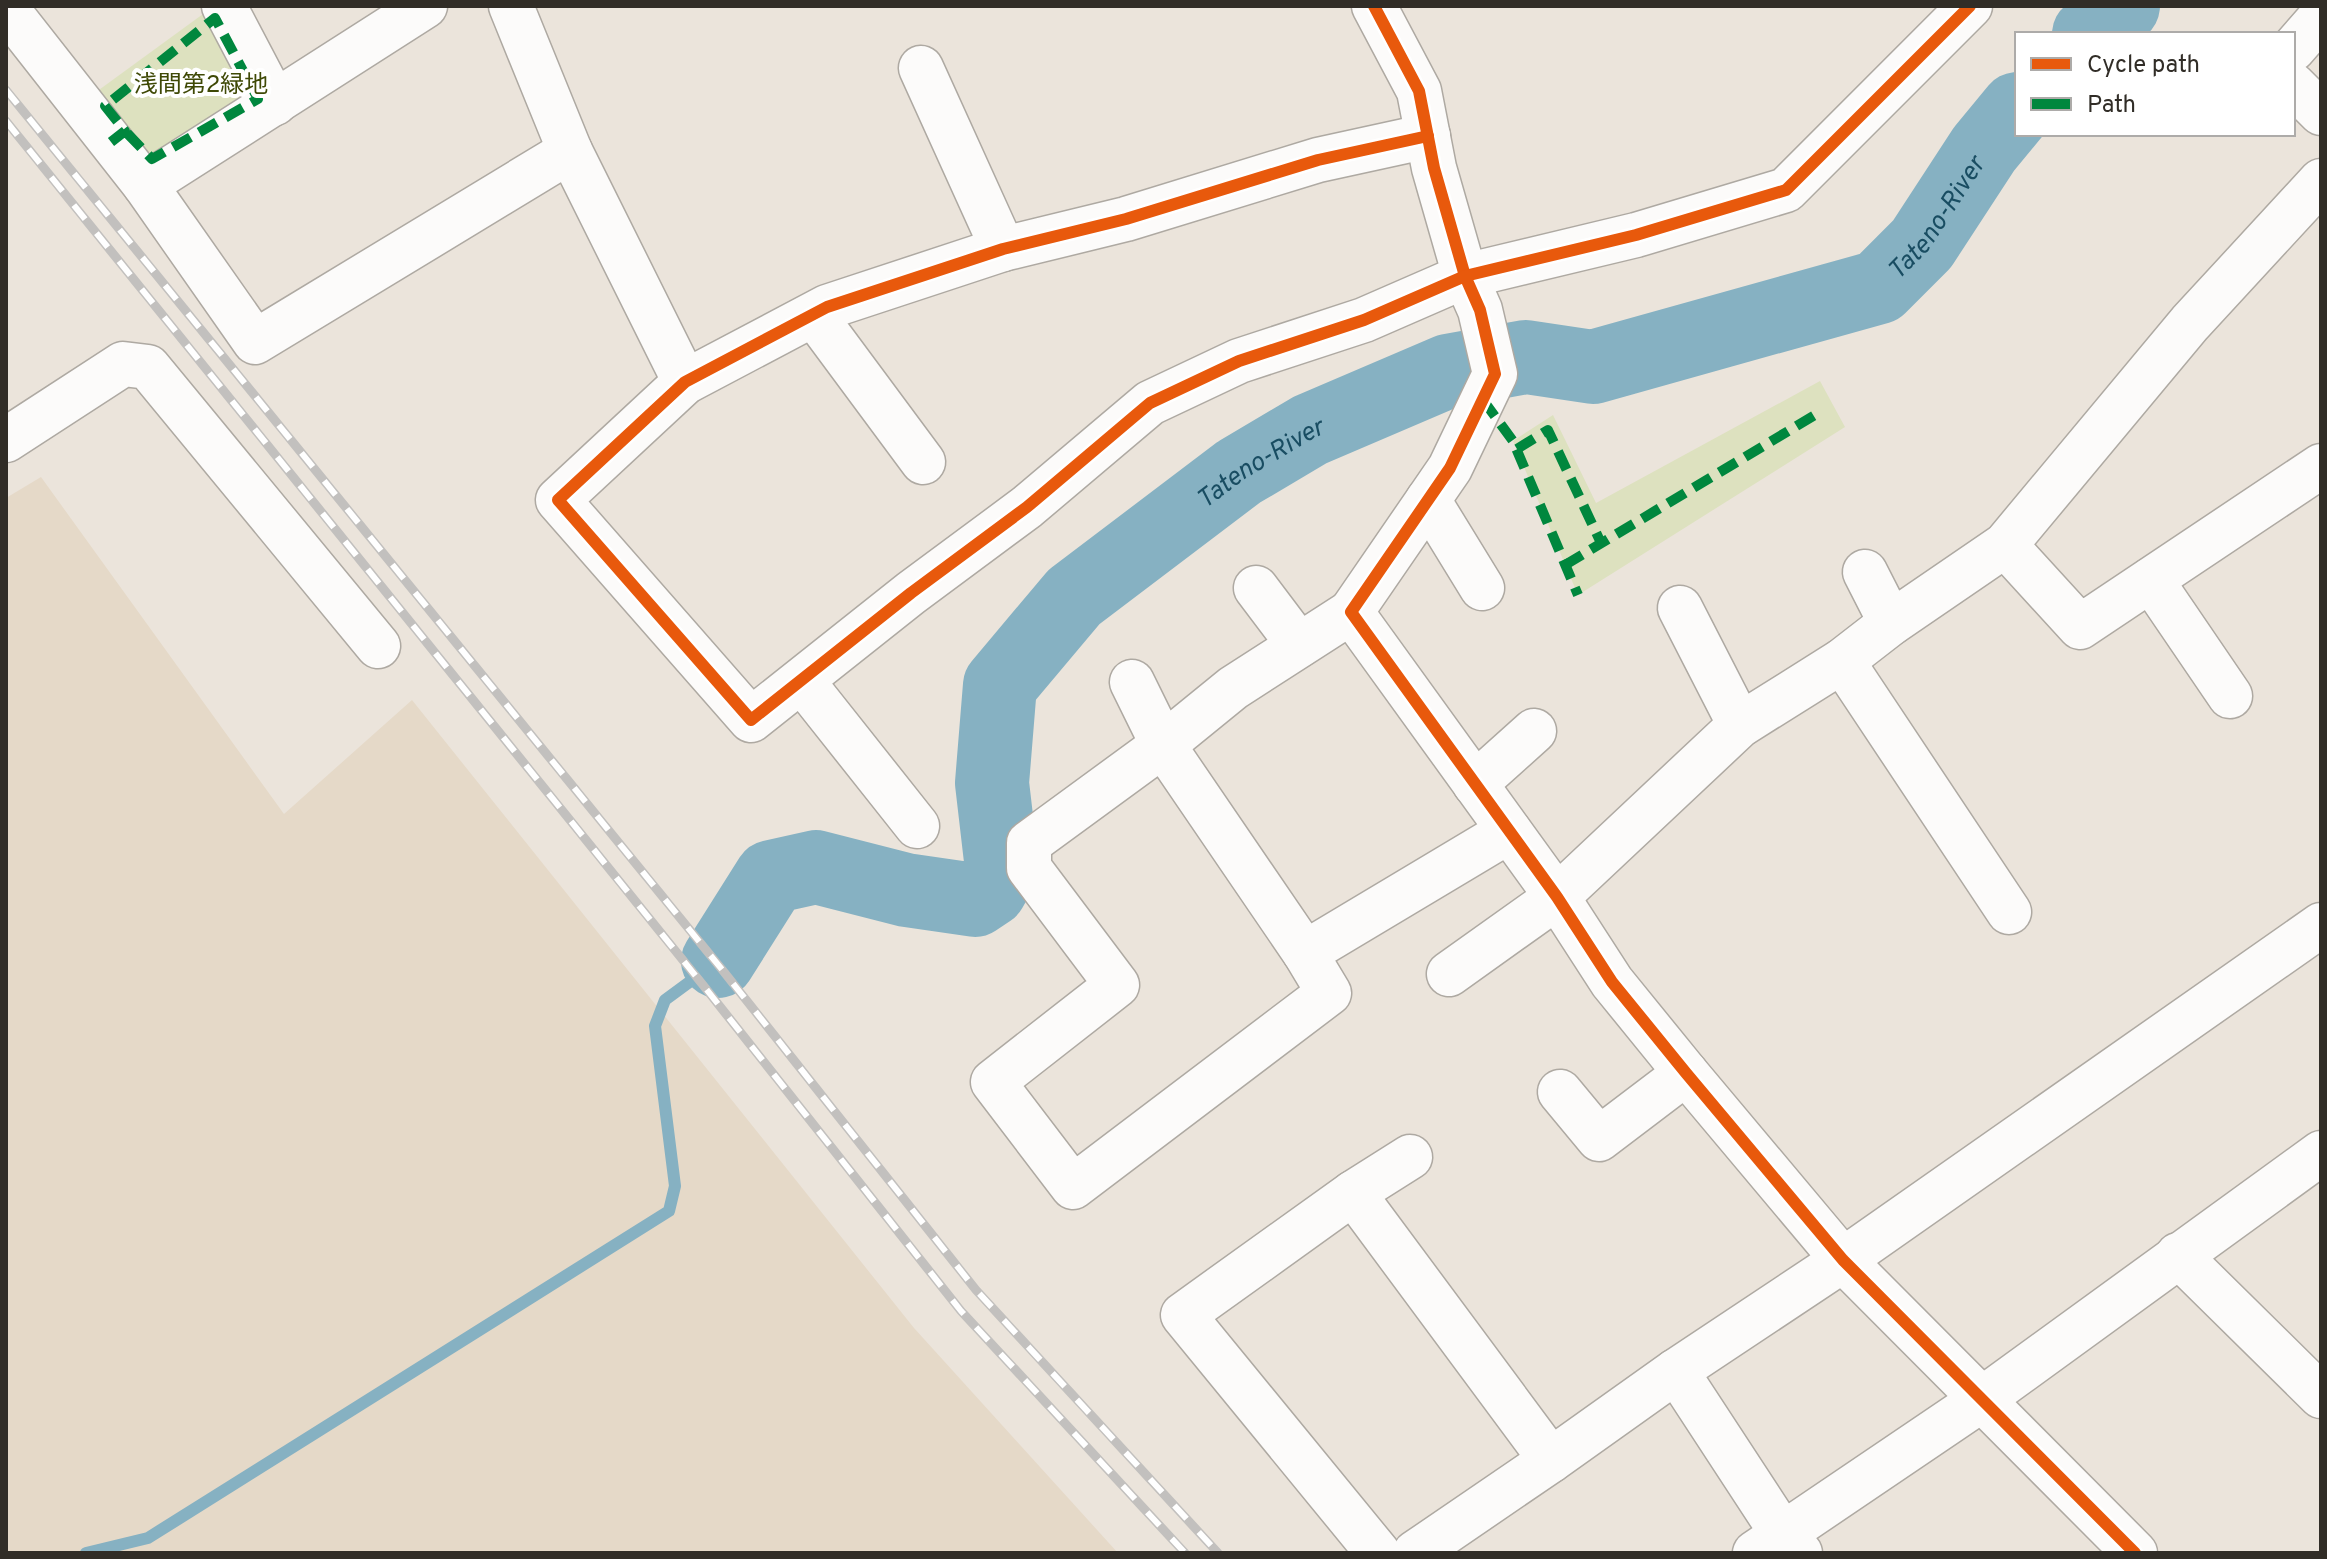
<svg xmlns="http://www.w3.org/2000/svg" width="2327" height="1559" font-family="Overpass,'Noto Sans JP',sans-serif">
  <rect width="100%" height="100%" fill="#ebe4db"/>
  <path fill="#e5d9c8" d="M 41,477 L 284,814 L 412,700 L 914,1328 L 1118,1553 L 6,1553 L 6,498 Z"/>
  <g fill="#dde1bf">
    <path d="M 214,6 L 275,103 L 145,185 L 81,103 Z"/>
    <path d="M 1820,381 L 1845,427 L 1578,595 L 1513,441 L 1553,415 L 1596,503 Z"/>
  </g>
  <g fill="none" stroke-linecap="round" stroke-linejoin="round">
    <path stroke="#86b1c2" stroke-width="12" d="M 86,1553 L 148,1538 L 669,1211 L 675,1186 L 655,1026 L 665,1000 L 718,961"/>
    <g stroke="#86b1c2" stroke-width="74">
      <path d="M 2089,34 L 2123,6"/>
      <path id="s1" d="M 718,961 L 771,877 L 816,867 L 906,890 L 975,900 L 990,890 L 1002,869 L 992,783 L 1000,685 L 1074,597 L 1239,472 L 1310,430 L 1448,371 L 1526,357 L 1593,367 L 1879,287 L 1922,244 L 1984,149 L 2017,109"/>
    </g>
    <defs>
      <g id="minor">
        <path d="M 224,6 L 275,103"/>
        <path d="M 511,6 L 570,151 L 685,382"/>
        <path d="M 1374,6 L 1419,91 L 1434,168 L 1465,276 L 1480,310 L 1495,374 L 1450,468 L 1351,612 L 1557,897 L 1612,982 L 1686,1073 L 1843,1260 L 2135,1553"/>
        <path d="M 6,8 L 145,185 L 425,6"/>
        <path d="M 2293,49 L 2321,17"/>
        <path d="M 921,68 L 1003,249"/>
        <path d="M 2293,85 L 2321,113"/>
        <path d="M 1428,136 L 1318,160 L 1126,219 L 1003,249 L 827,307 L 685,382 L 558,500 L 751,720 L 911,593 L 1027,507 L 1150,403 L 1239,361 L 1364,320 L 1465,276 L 1636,235 L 1786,190 L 1970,6"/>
        <path d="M 145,185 L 255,342 L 570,151"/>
        <path d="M 814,315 L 923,462"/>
        <path d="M 6,440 L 123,364 L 148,367 L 378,646"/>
        <path d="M 1428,500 L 1482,588"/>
        <path d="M 2005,545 L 2080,627 L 2321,466"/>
        <path d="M 1865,572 L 1891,623"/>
        <path d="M 2151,580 L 2230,696"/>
        <path d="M 1256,588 L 1299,645"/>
        <path d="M 1680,608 L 1740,725"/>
        <path d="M 1842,661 L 2009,912"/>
        <path d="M 802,681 L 917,826"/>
        <path d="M 1132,682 L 1163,745 L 1305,953 L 1329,993 L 1073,1187 L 993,1082 L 1117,985 L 1029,868 L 1029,843 L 1163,745 L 1233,688 L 1351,612"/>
        <path d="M 1475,784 L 1534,731"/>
        <path d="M 1305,953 L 1509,831"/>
        <path d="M 1449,974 L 1557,897 L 1740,725 L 1842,661 L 1891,623 L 2005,545 L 2190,323 L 2321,181"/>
        <path d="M 1560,1092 L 1599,1139 L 1686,1073"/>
        <path d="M 1353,1193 L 1410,1157"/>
        <path d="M 2178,1255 L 2321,1396"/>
        <path d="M 1676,1371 L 1782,1533 L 1800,1553"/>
        <path d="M 1378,1553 L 1183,1315 L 1353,1193 L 1551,1460 L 1676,1371 L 1843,1260 L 2321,925"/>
        <path d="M 1415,1553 L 1551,1460"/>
        <path d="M 1755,1553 L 1981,1400 L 2321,1153"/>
      </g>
    </defs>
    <use href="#minor" stroke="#aea9a2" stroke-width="47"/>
    <use href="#minor" stroke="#fcfbfa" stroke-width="44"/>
    <defs>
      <g id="rail">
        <path d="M 6,90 L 724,972 L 976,1290 L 1218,1553"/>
        <path d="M 6,121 L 703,985 L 961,1311 L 1185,1553"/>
      </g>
    </defs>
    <use href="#rail" stroke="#c2c0be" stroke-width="9"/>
    <use href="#rail" stroke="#fff" stroke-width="6" stroke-dasharray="18" stroke-linecap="butt"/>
    <g stroke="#00873e" stroke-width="10" stroke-dasharray="20 10" stroke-linecap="butt">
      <path d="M 111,142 L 125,131 L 105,106 L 215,18 L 258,99 L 152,159 L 125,131"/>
      <path d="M 1483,400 L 1513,441 L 1578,595"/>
      <path d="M 1517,449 L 1548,430 L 1601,543"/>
      <path d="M 1565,565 L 1820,412"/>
    </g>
    <defs>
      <g id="cycleway">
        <path d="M 1374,6 L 1419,91 L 1434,168 L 1465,276 L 1480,310 L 1495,374 L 1450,468 L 1351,612 L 1557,897 L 1612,982 L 1686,1073 L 1843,1260 L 2135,1553"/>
        <path d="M 1428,136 L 1318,160 L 1126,219 L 1003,249 L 827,307 L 685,382 L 558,500 L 751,720 L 911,593 L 1027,507 L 1150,403 L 1239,361 L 1364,320 L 1465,276 L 1636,235 L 1786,190 L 1970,6"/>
      </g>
    </defs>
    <use href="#cycleway" stroke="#fff" stroke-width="17"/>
    <use href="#cycleway" stroke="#e8590c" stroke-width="12"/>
  </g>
  <g text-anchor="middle" stroke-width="8" stroke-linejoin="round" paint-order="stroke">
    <g font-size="24" fill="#3f4906" stroke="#fff">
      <text x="201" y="92">浅間第2緑地</text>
    </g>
    <g font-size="26" font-style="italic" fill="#194d62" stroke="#fff">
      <text dy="9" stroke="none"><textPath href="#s1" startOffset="1624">Tateno-River</textPath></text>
      <text dy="9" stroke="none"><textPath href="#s1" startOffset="880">Tateno-River</textPath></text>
    </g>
  </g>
  <rect width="2327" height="1559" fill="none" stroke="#312d27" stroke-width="16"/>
  <rect x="2015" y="32" width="280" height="104" fill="#ffffff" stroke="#adaba9" stroke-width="2"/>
  <rect x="2031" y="58" width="40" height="12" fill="#e8590c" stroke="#adaba9" stroke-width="2"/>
  <text x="2087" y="72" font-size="24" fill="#312d27">Cycle path</text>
  <rect x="2031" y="98" width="40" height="12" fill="#00873e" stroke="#adaba9" stroke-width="2"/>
  <text x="2087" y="112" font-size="24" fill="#312d27">Path</text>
</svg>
